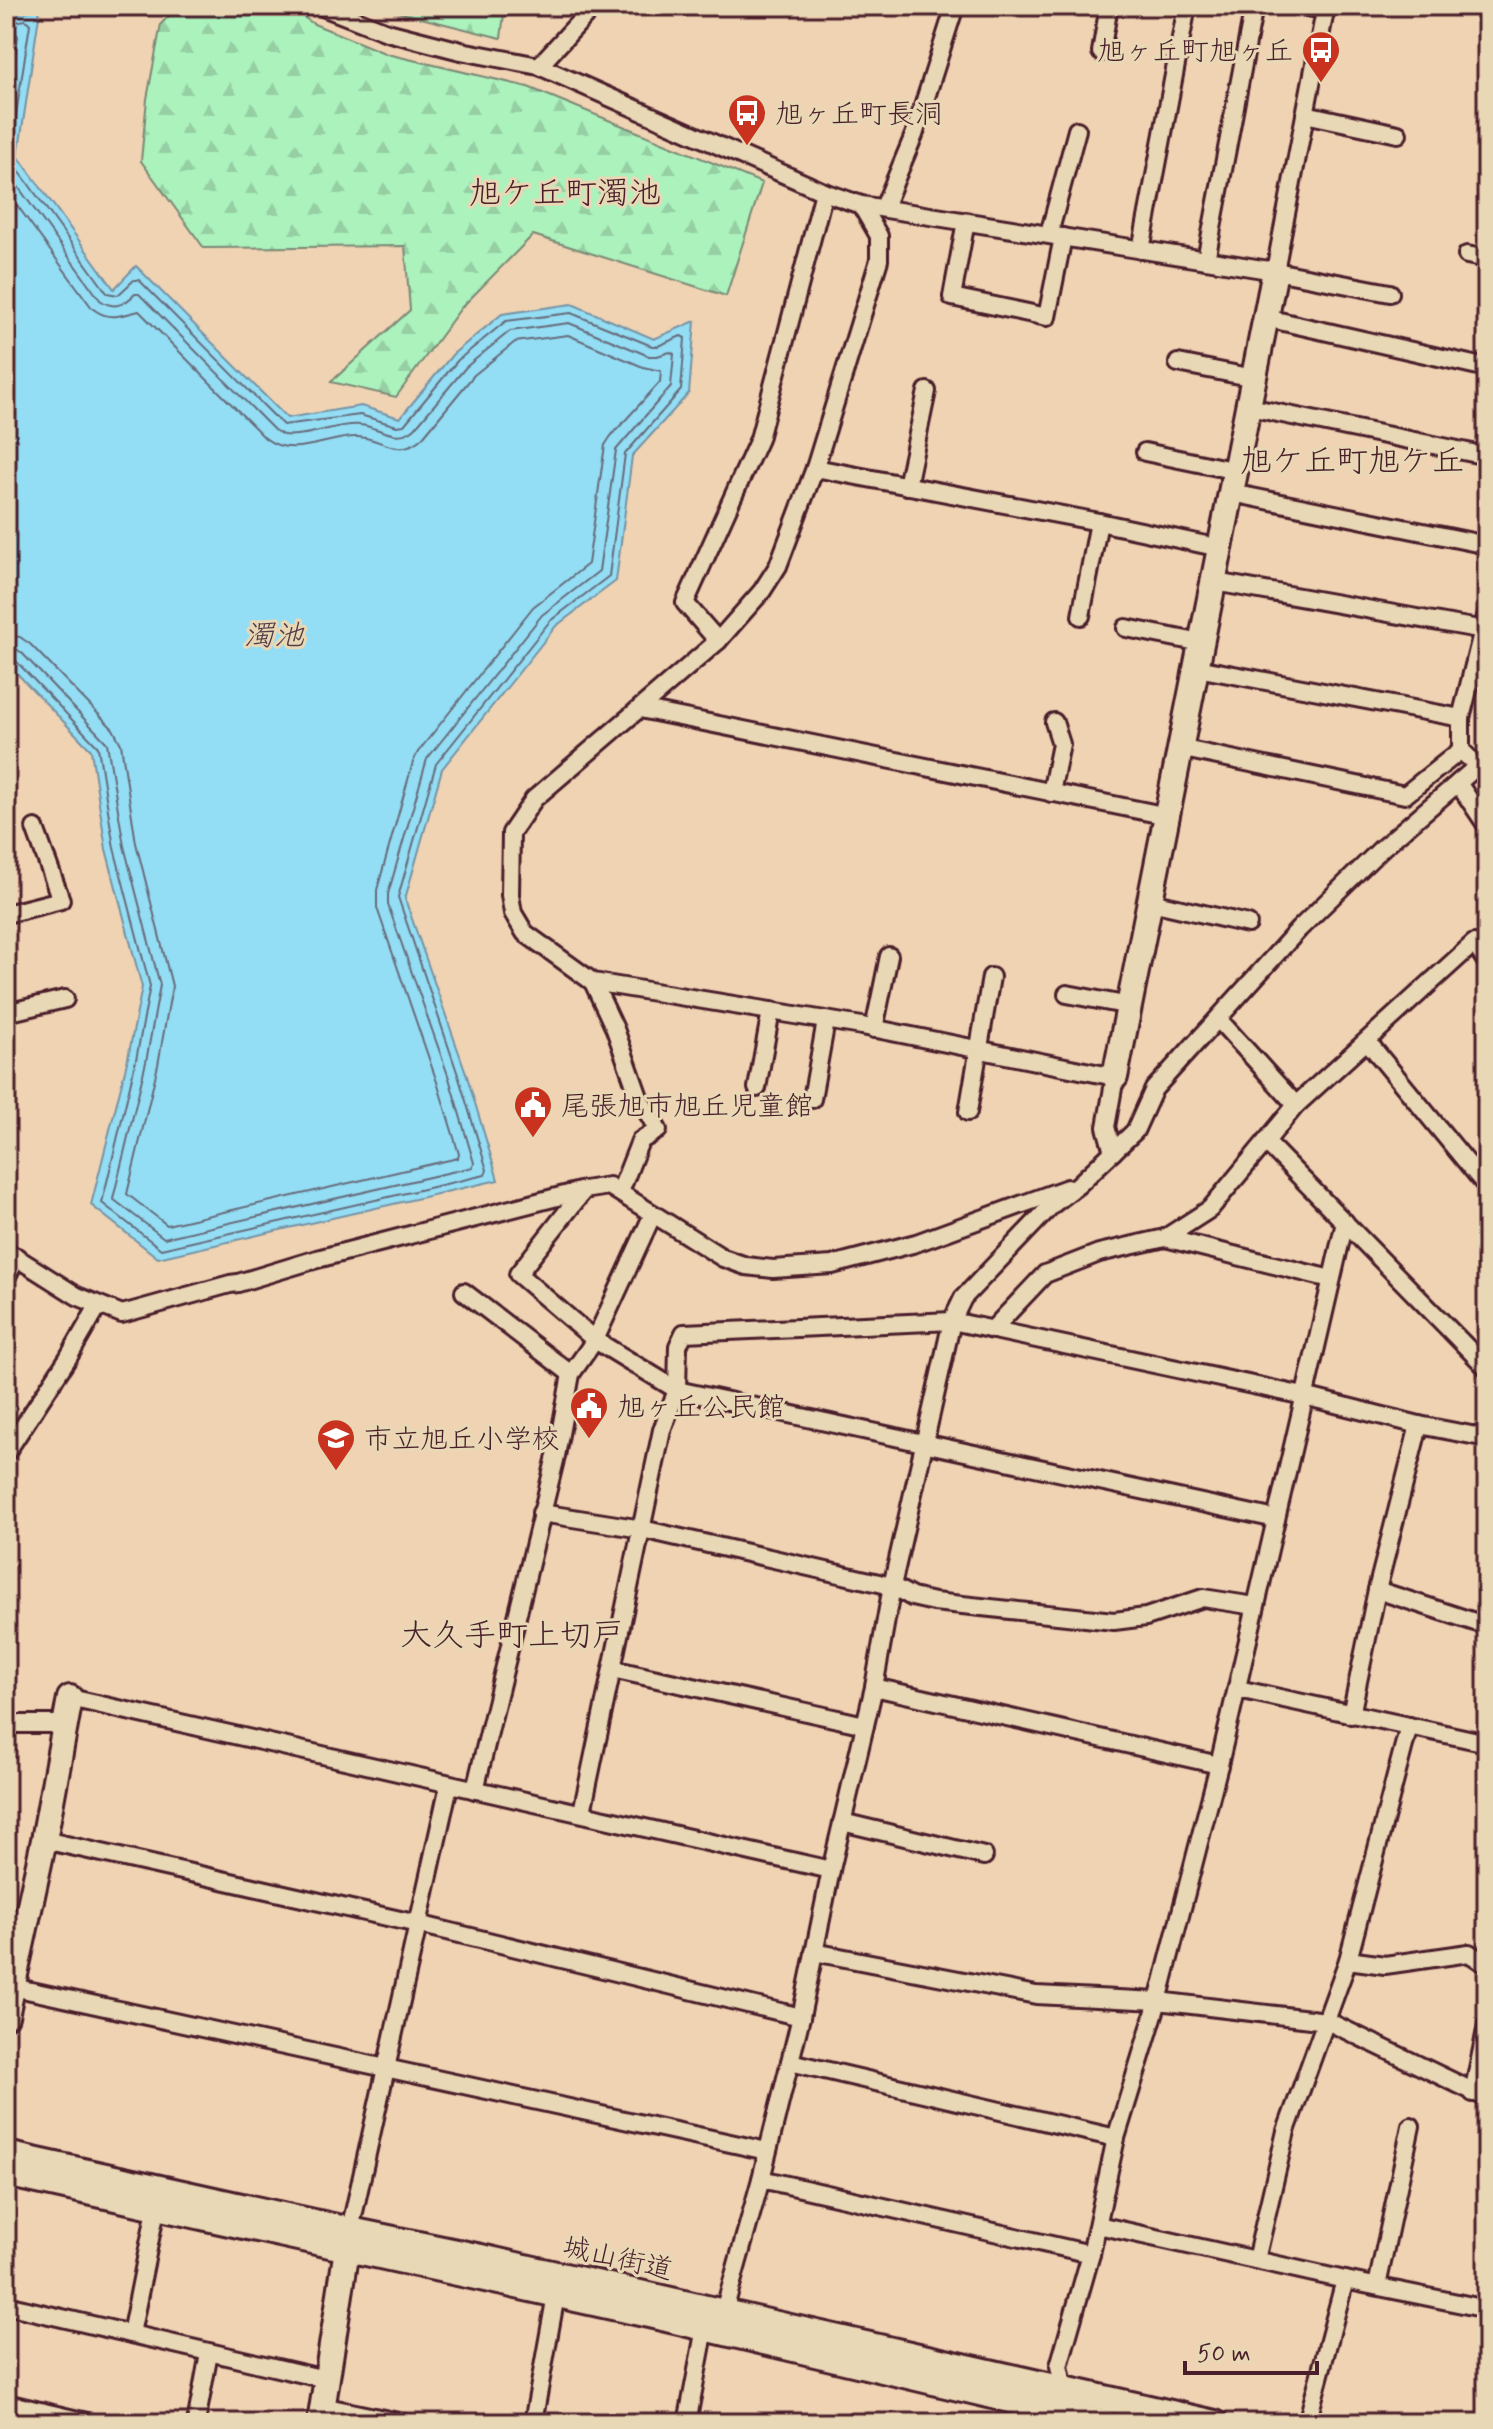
<svg xmlns="http://www.w3.org/2000/svg" width="1493" height="2429" font-family="Mynerve,'Klee One',sans-serif">
  <defs>
    <pattern id="forest-firs" width="22" height="20" patternUnits="userSpaceOnUse" patternTransform="scale(2)"><rect width="22" height="20" fill="#abf2bd"/><path d="M5 1l3.5 6h-7zM16 11l3.5 6h-7z" fill="#95cfa3"/></pattern>
  </defs>
  <rect width="100%" height="100%" fill="#efd3b3"/>
  <filter id="ink" filterUnits="userSpaceOnUse"><feTurbulence type="fractalNoise" baseFrequency=".0125" numOctaves="2"/><feDisplacementMap in="SourceGraphic" scale="16" xChannelSelector="R" yChannelSelector="G"/><feConvolveMatrix kernelMatrix="1 2 1 2 8 2 1 2 1" color-interpolation-filters="sRGB"/></filter>
  <g filter="url(#ink)">
    <g fill="url(#forest-firs)" stroke="#7a8874" stroke-width="2">
      <path d="M 178,6 L 287,6 L 314,24 L 387,54 L 528,87 L 762,183 L 726,296 L 533,235 L 461,308 L 396,397 L 331,382 L 410,310 L 405,246 L 204,248 L 141,161 L 147,99 L 161,24 Z"/>
      <path d="M 373,6 L 505,6 L 501,38 Z"/>
    </g>
    <path fill="#93def4" stroke="#7692a4" stroke-width="2" d="M 40,9 L 18,156 L 114,289 L 136,266 L 287,418 L 361,406 L 400,418 L 453,354 L 502,314 L 572,304 L 654,339 L 695,321 L 689,393 L 632,456 L 616,581 L 556,626 L 442,769 L 405,899 L 466,1073 L 498,1180 L 158,1258 L 91,1205 L 128,1058 L 142,987 L 106,849 L 91,750 L 6,662 L 6,15 Z"/>
    <g fill="none" stroke-linecap="round" stroke-linejoin="round">
      <g stroke="#676b7b" stroke-width="2">
        <path d="M 6,23 L 26,20 L 30,24 L 10,153 L 12,161 L 107,293 L 118,295 L 134,280 L 139,280 L 283,425 L 360,415 L 397,426 L 404,425 L 458,360 L 506,321 L 571,313 L 652,346 L 658,346 L 681,336 L 685,338 L 681,390 L 625,454 L 609,576 L 550,621 L 436,764 L 398,897 L 458,1075 L 487,1170 L 485,1175 L 161,1249 L 102,1203 L 136,1060 L 150,986 L 114,848 L 98,747 L 15,660 L 6,657"/>
        <path d="M 6,33 L 15,32 L 18,36 L 6,114"/>
        <path d="M 6,170 L 100,300 C 114,310 124,305 135,294 L 139,294 L 274,430 L 283,435 C 308,438 336,423 360,425 C 380,427 397,444 415,428 L 466,367 L 510,331 L 569,323 L 649,356 L 657,356 L 670,352 L 674,354 L 671,386 L 616,450 L 599,571 L 542,615 L 427,759 L 388,894 L 388,905 L 449,1078 L 474,1163 L 473,1167 L 164,1238 L 113,1199 L 146,1062 L 160,985 L 124,846 L 107,743 L 22,653 L 15,648 L 6,647"/>
        <path d="M 6,190 L 92,308 C 109,322 121,315 139,311 L 265,438 C 292,460 327,436 358,437 C 383,438 398,460 423,437 L 474,375 L 515,342 L 568,335 L 643,367 L 661,371 L 660,382 L 611,436 L 605,445 L 588,564 L 533,607 L 418,752 L 413,762 L 377,890 L 377,908 L 437,1082 L 459,1154 L 458,1158 L 167,1225 L 127,1194 L 158,1065 L 172,986 L 136,843 L 121,744 L 113,729 L 30,644 L 20,637 L 6,635"/>
      </g>
      <defs>
        <g id="street">
          <path d="M 320,6 L 387,32 L 461,51 L 539,66 L 824,192 L 861,205 L 1275,271 L 1390,293"/>
          <path d="M 1300,6 L 1325,10"/>
          <path d="M 1485,6 L 1487,9"/>
          <path d="M 1101,52 L 1109,6"/>
          <path d="M 539,66 L 594,6"/>
          <path d="M 1305,114 L 1398,134"/>
          <path d="M 861,205 L 879,236 L 879,260 L 815,468 L 778,566 L 762,591 L 718,641 L 534,799 L 511,833 L 510,895 L 513,913 L 525,933 L 593,982 L 862,1026 L 1115,1077 L 1106,1127 L 1113,1152"/>
          <path d="M 884,207 L 914,135 L 955,6"/>
          <path d="M 966,221 L 952,297 L 1047,317 L 1063,237"/>
          <path d="M 1049,234 L 1077,130"/>
          <path d="M 1141,250 L 1187,6"/>
          <path d="M 1467,255 L 1487,259"/>
          <path d="M 1206,260 L 1254,6"/>
          <path d="M 1275,271 L 1326,6"/>
          <path d="M 1266,318 L 1487,368"/>
          <path d="M 1178,363 L 1254,378"/>
          <path d="M 1249,407 L 1487,456"/>
          <path d="M 1145,452 L 1237,471"/>
          <path d="M 815,468 L 1099,522 L 1220,548"/>
          <path d="M 907,486 L 927,391"/>
          <path d="M 1232,493 L 1487,545"/>
          <path d="M 1215,582 L 1484,630"/>
          <path d="M 1081,616 L 1099,522"/>
          <path d="M 1126,628 L 1202,643"/>
          <path d="M 718,641 L 685,603 L 759,439 L 824,192"/>
          <path d="M 1197,668 L 1461,718"/>
          <path d="M 640,709 L 1168,816"/>
          <path d="M 1179,748 L 1405,795 L 1461,750"/>
          <path d="M 1468,757 L 1461,750 L 1461,718 L 1487,613"/>
          <path d="M 1458,783 L 1487,826"/>
          <path d="M 1051,793 L 1061,744 L 1054,722"/>
          <path d="M 1151,902 L 1248,924"/>
          <path d="M 6,914 L 61,900 L 35,828"/>
          <path d="M 593,982 L 615,1029 L 640,1100 L 658,1130 L 640,1141 L 620,1192"/>
          <path d="M 1067,994 L 1130,1006"/>
          <path d="M 6,1013 L 65,999"/>
          <path d="M 1219,1020 L 1296,1105"/>
          <path d="M 874,1029 L 889,956"/>
          <path d="M 1367,1041 L 1487,1187"/>
          <path d="M 757,1088 L 771,1011"/>
          <path d="M 812,1099 L 826,1021"/>
          <path d="M 968,1112 L 991,977"/>
          <path d="M 1267,1143 L 1487,1368"/>
          <path d="M 584,1190 L 518,1274 L 595,1340 L 677,1390 L 1276,1519"/>
          <path d="M 1165,1238 L 1331,1279"/>
          <path d="M 6,1251 L 77,1296 L 122,1314 L 230,1284 L 238,1283 L 317,1259 L 584,1190 L 609,1186 L 723,1258 L 746,1266 L 773,1269 L 832,1265 L 916,1243 L 1067,1188"/>
          <path d="M 6,1278 L 17,1257"/>
          <path d="M 464,1292 L 571,1374"/>
          <path d="M 992,1330 L 1045,1274 L 1099,1253 L 1165,1238 L 1210,1209 L 1296,1105 L 1474,943 L 1487,963"/>
          <path d="M 6,1453 L 68,1358 L 98,1306"/>
          <path d="M 541,1513 L 642,1529 L 892,1586 L 912,1597 L 934,1602 L 1114,1621 L 1146,1617 L 1203,1598 L 1255,1606"/>
          <path d="M 1377,1590 L 1487,1626"/>
          <path d="M 612,1669 L 865,1725"/>
          <path d="M 874,1687 L 1219,1765"/>
          <path d="M 1238,1689 L 1487,1743"/>
          <path d="M 70,1698 C 323,1756 577,1811 831,1870"/>
          <path d="M 1351,1715 L 1377,1590 L 1419,1425"/>
          <path d="M 6,1724 L 65,1724"/>
          <path d="M 475,1790 L 556,1456 L 571,1374 L 595,1340 L 653,1214"/>
          <path d="M 582,1812 L 662,1430 L 677,1390 L 678,1346 L 684,1333 L 952,1321 L 1304,1396 L 1419,1425 L 1487,1438"/>
          <path d="M 842,1822 L 984,1856"/>
          <path d="M 44,1840 L 418,1924 L 801,2017"/>
          <path d="M 814,1952 L 1036,1995 L 1158,2001 L 1327,2021 L 1487,2098"/>
          <path d="M 1348,1960 L 1385,1965 L 1469,1953 L 1487,1965"/>
          <path d="M 13,1987 L 767,2151"/>
          <path d="M 790,2062 L 1116,2138"/>
          <path d="M 1473,2093 L 1487,2025"/>
          <path d="M 761,2179 L 1091,2254"/>
          <path d="M 1098,2225 L 1345,2280 L 1487,2309"/>
          <path d="M 350,2230 L 449,1785"/>
          <path d="M 1256,2260 L 1286,2131 L 1348,1960 L 1409,1726"/>
          <path d="M 1377,2286 L 1411,2126"/>
          <path d="M 6,2305 L 325,2379"/>
          <path d="M 724,2311 L 761,2179 L 801,2017 L 831,1870 L 874,1687 L 892,1586 L 952,1321 L 963,1298 L 1052,1205 L 1078,1185 L 1135,1131 L 1154,1089 L 1299,929 L 1381,849 L 1487,758"/>
          <path d="M 131,2334 L 156,2209"/>
          <path d="M 1064,2389 L 1059,2366 L 1091,2254 L 1116,2138 L 1158,2001 L 1219,1765 L 1345,1222"/>
          <path d="M 6,2403 L 91,2423"/>
          <path d="M 322,2406 L 403,2423"/>
          <path d="M 196,2423 L 209,2353"/>
          <path d="M 533,2423 L 556,2295"/>
          <path d="M 687,2423 L 705,2328"/>
          <path d="M 1307,2423 L 1345,2280"/>
        </g>
        <g id="secondary">
          <path d="M 1115,1077 L 1275,271"/>
          <path d="M 6,2016 L 44,1840 L 70,1698"/>
          <path d="M 6,2154 L 350,2230 L 481,2257 L 1215,2423"/>
          <path d="M 6,2174 L 658,2317 L 1107,2423"/>
          <path d="M 320,2423 L 349,2236"/>
        </g>
      </defs>
      <use href="#street" stroke="#4a1f2b" stroke-width="22"/>
      <use href="#secondary" stroke="#4a1f2b" stroke-width="30"/>
      <use href="#street" stroke="#e9d8b5" stroke-width="16"/>
      <use href="#secondary" stroke="#e9d8b5" stroke-width="24"/>
    </g>
  </g>
  <defs>
    <symbol id="bus-pin" viewBox="-11 -11 22 30"><path d="M0 17L-7.5 6A9.5 9.5 0 1 1 7.5 6Z" fill="#c8321e" stroke="#e9d8b5"/><path d="M-5-6H5V4H4V6H2V4H-2V6H-4V4H-5ZM-3.5-4V0h7V-4ZM-3.5 1.2v1.5H-2V1.2ZM2 1.2v1.5H3.5V1.2Z" fill="#fff"/></symbol>
    <symbol id="civic-pin" viewBox="-11 -11 22 30"><path d="M0 17L-7.5 6A9.5 9.5 0 1 1 7.5 6Z" fill="#c8321e" stroke="#e9d8b5"/><path d="M-.6-6.5H3V-4.5H.6V-3L4-1V1h2V6H-6V1h2V-1L-.6-3ZM-1.2 2.5V6h2.4V2.5Z" fill="#fff"/></symbol>
    <symbol id="school-pin" viewBox="-11 -11 22 30"><path d="M0 17L-7.5 6A9.5 9.5 0 1 1 7.5 6Z" fill="#c8321e" stroke="#e9d8b5"/><path d="M0-5L7-2L0 1L-7-2ZM-4 1L0 2.5L4 1V4Q0 6-4 4Z" fill="#fff"/></symbol>
  </defs>
  <g fill-rule="evenodd">
    <use href="#bus-pin" x="1299" y="28" width="44" height="60"/>
    <use href="#bus-pin" x="725" y="91" width="44" height="60"/>
    <use href="#civic-pin" x="511" y="1083" width="44" height="60"/>
    <use href="#civic-pin" x="567" y="1384" width="44" height="60"/>
    <use href="#school-pin" x="314" y="1416" width="44" height="60"/>
  </g>
  <g text-anchor="middle" stroke-width="6" stroke-linejoin="round" paint-order="stroke">
    <g font-size="28" fill="#4a1f2b" stroke="#e9d8b5" text-anchor="start">
      <text x="1293" y="60" text-anchor="end">旭ヶ丘町旭ヶ丘</text>
      <text x="775" y="123">旭ヶ丘町長洞</text>
      <text x="561" y="1115">尾張旭市旭丘児童館</text>
      <text x="617" y="1416">旭ヶ丘公民館</text>
      <text x="364" y="1448">市立旭丘小学校</text>
    </g>
    <g font-size="28" fill="#4a1f2b" stroke="#e9d8b5">
      <text transform="translate(618 2257) rotate(13)" y="10">城山街道</text>
    </g>
    <g font-size="30" font-style="italic" fill="#553c49" stroke="#e9d8b5">
      <text x="274" y="645">濁池</text>
    </g>
    <g font-size="32" fill="#4a1f2b" stroke="#e9d8b5">
      <text x="565" y="203">旭ケ丘町濁池</text>
      <text x="1352" y="471">旭ケ丘町旭ケ丘</text>
      <text x="512" y="1645">大久手町上切戸</text>
    </g>
  </g>
  <rect width="1493" height="2429" fill="none" stroke="#e9d8b5" stroke-width="32"/>
  <rect x="16" y="16" width="1461" height="2397" fill="none" stroke="#4a1f2b" stroke-width="3" filter="url(#ink)"/>
  <path d="M1185 2361v12h132v-12" fill="none" stroke="#4a1f2b" stroke-width="4"/>
  <text x="1197" y="2361" font-size="24" fill="#4a1f2b" stroke="#e9d8b5" stroke-width="6" paint-order="stroke">50 m</text>
</svg>
